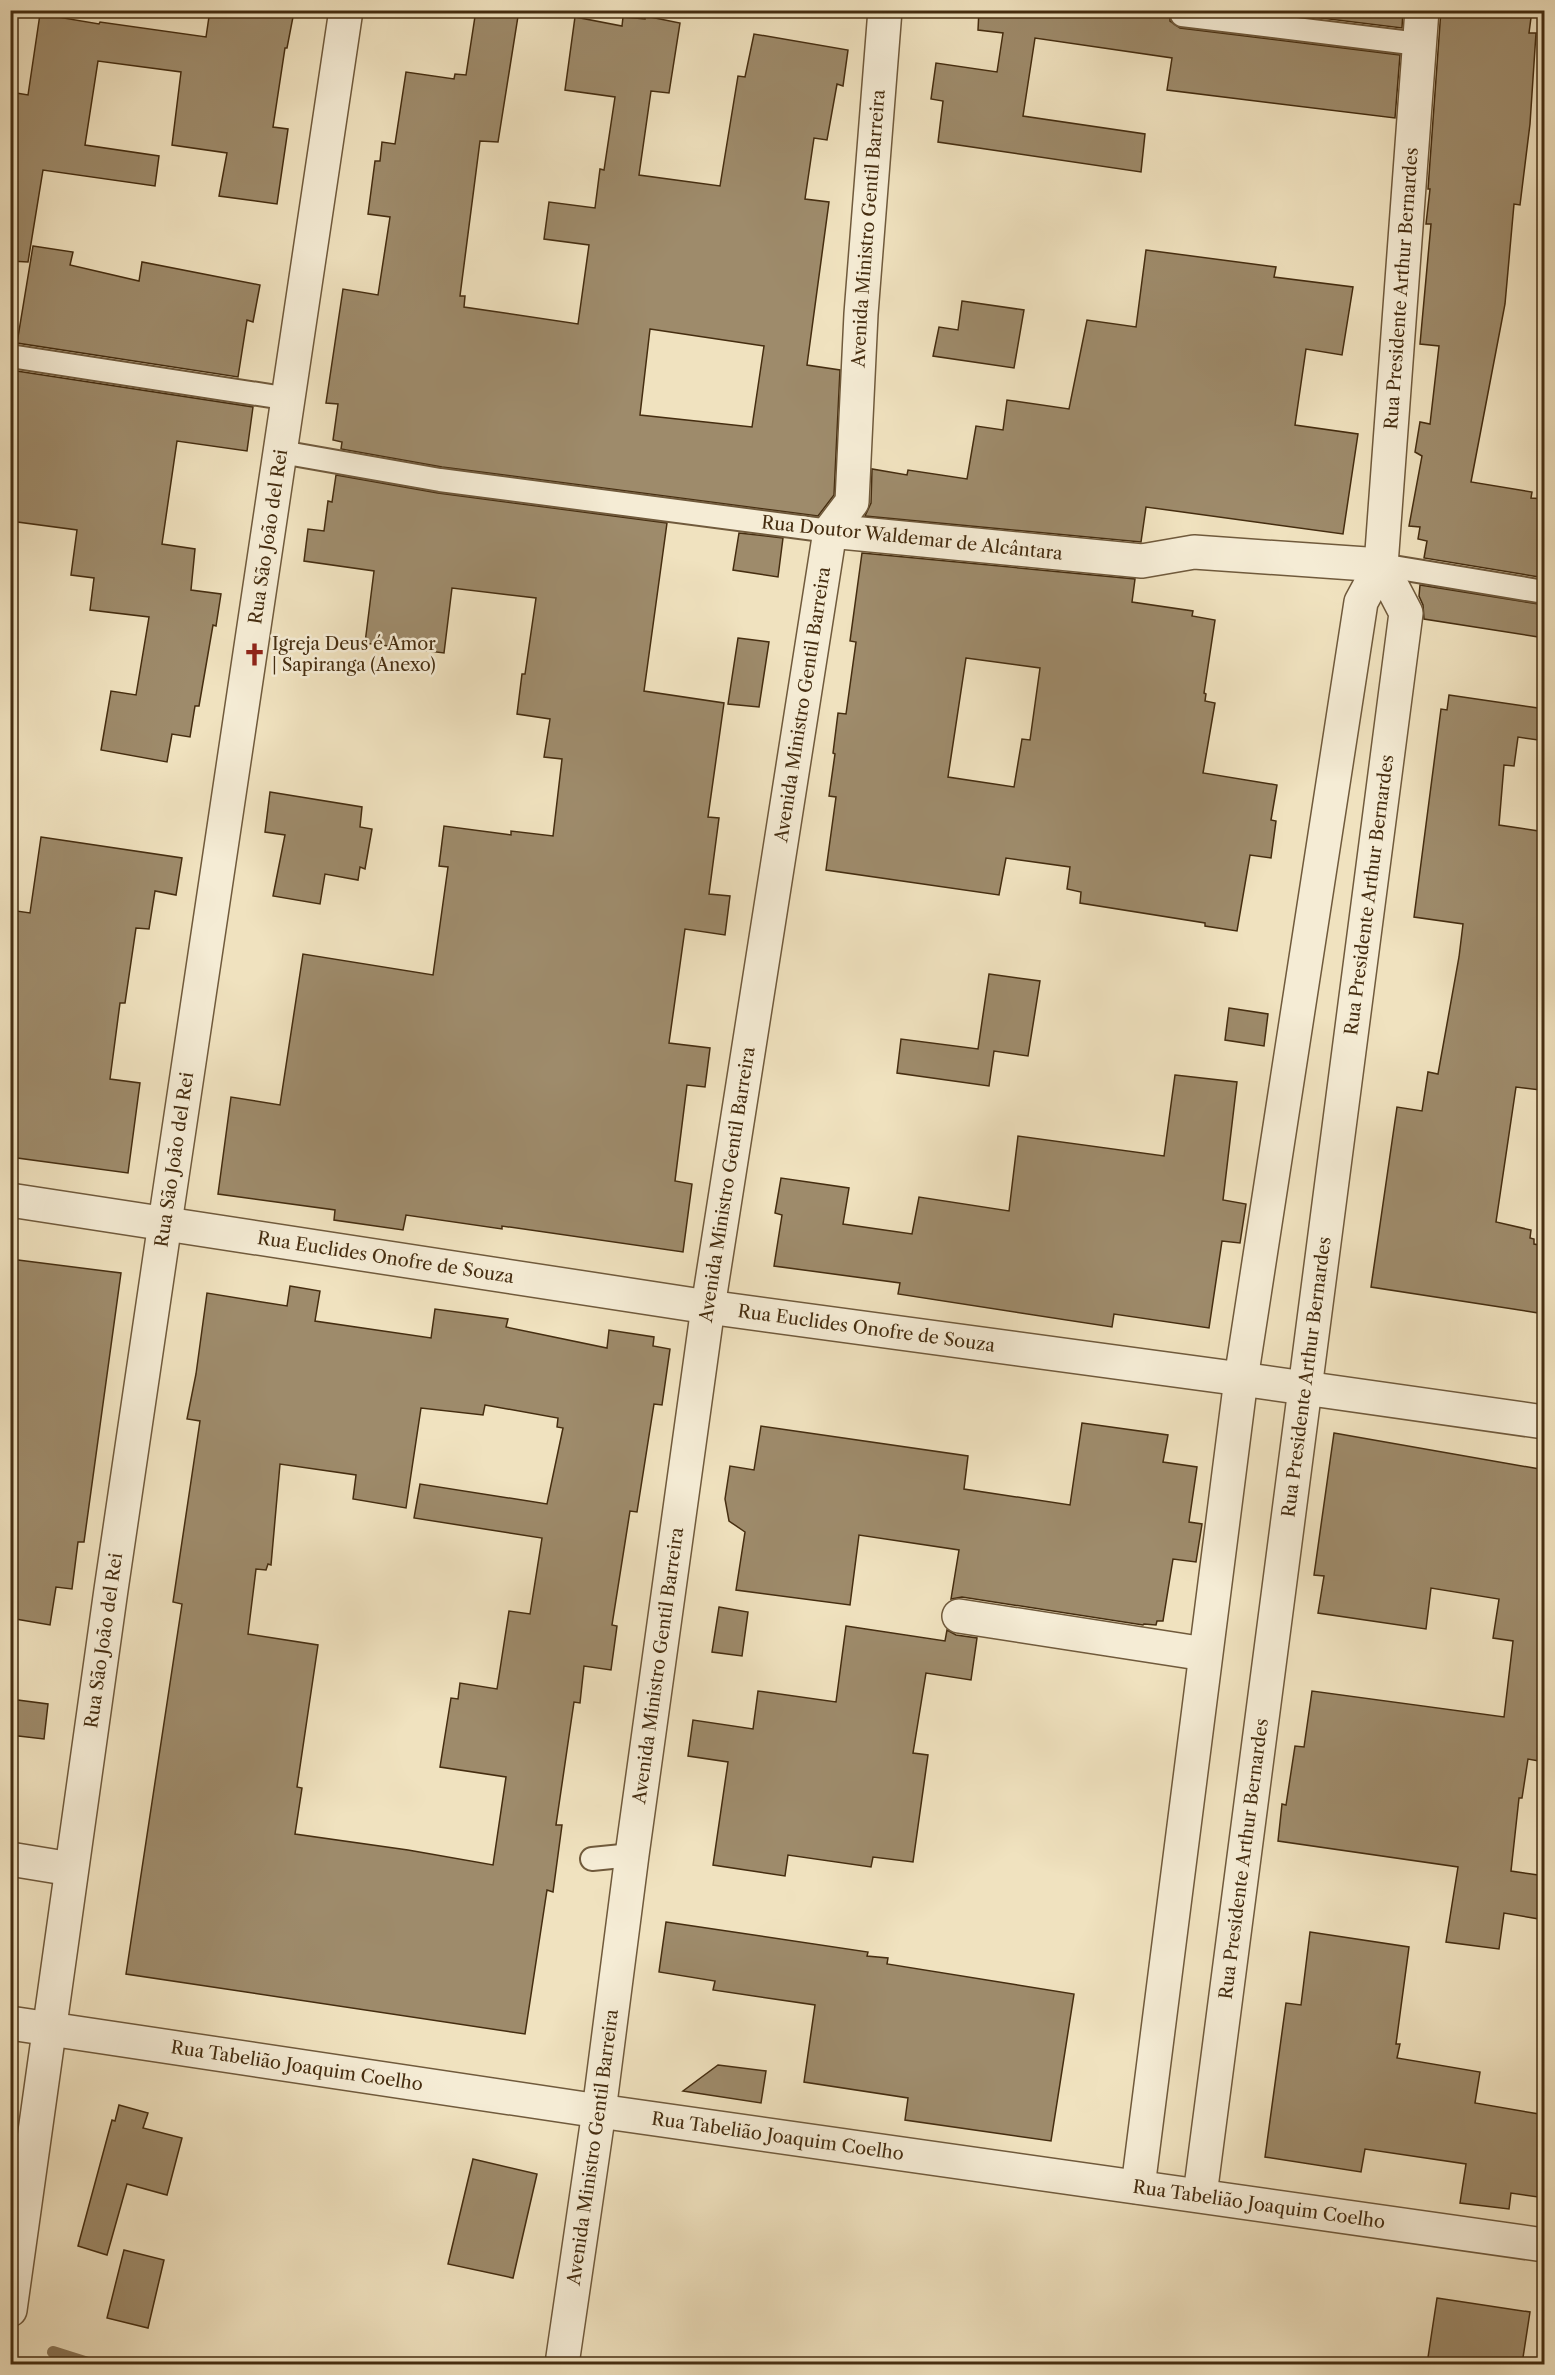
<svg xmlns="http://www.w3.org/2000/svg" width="1555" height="2375" font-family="'Libre Caslon Text',serif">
  <rect width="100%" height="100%" fill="#f0e2bf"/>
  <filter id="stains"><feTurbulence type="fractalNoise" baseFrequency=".00333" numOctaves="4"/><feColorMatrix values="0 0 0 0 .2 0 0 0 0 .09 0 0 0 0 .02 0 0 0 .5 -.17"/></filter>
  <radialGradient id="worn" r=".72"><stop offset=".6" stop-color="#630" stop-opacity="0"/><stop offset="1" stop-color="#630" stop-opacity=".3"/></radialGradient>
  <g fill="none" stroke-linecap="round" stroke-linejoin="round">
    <path stroke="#897456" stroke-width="12" d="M 53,2352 L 91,2364"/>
  </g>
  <g fill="#9e8b6b" stroke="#452d10" stroke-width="1.5" fill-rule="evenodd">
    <path d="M 210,10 L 270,10 L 269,14 L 293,17 L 287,48 L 285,48 L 273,127 L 288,129 L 277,204 L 219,196 L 227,153 L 172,145 L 181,72 L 98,61 L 85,145 L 159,156 L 155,186 L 43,170 L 28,262 L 10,261 L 10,92 L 28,95 L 40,14 L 99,24 L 100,22 L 206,37 Z"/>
    <path d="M 476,10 L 519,10 L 498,142 L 480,141 L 460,296 L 465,296 L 464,307 L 578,324 L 589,245 L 544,239 L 549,202 L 595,208 L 600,169 L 604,170 L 615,97 L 565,90 L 575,17 L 622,26 L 623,17 L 645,19 L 645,16 L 680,23 L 669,93 L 651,91 L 639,175 L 720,186 L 738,76 L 745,77 L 754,34 L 848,50 L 843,86 L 837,84 L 827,140 L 814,138 L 805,199 L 829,202 L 807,365 L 840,370 L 834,495 L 818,516 L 442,467 L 341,449 L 342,442 L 333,440 L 338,404 L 326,403 L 343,289 L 378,295 L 390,217 L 368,214 L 375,161 L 380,161 L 382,142 L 395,144 L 406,72 L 454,79 L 455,74 L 466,75 ZM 650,329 L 764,346 L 752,427 L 640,415 Z"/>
    <path d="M 979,10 L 1170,10 L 1170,21 L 1180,28 L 1400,55 L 1395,118 L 1167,90 L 1172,58 L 1035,38 L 1023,116 L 1145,134 L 1141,172 L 938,142 L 943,101 L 931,99 L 936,63 L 997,72 L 1003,33 L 978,30 Z"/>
    <path d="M 1256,10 L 1403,10 L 1402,28 Z"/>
    <path d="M 1441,10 L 1532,10 L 1529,33 L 1536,33 L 1530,124 L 1520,205 L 1514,204 L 1505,304 L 1471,482 L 1532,492 L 1531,498 L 1545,499 L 1545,578 L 1424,558 L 1427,541 L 1418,539 L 1420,527 L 1409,526 L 1422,456 L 1415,452 L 1420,422 L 1430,424 L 1439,346 L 1420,344 L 1431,224 L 1426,224 L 1430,189 L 1428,189 Z"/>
    <path d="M 33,246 L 73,252 L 70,265 L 139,281 L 142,262 L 260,285 L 253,322 L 247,320 L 238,377 L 17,343 Z"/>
    <path d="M 1146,250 L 1276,267 L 1274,277 L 1353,287 L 1342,355 L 1306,349 L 1295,425 L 1358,434 L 1343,534 L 1146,507 L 1141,542 L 865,516 L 871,503 L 872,469 L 907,475 L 908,470 L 967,479 L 976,426 L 1003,430 L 1007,400 L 1069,409 L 1087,320 L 1136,327 Z"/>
    <path d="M 962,301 L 1024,310 L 1014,368 L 933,356 L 939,327 L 958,330 Z"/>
    <path d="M 10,370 L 253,407 L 247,451 L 177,441 L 162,544 L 195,549 L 191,590 L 221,594 L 216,626 L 213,625 L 199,706 L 195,706 L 190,737 L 172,734 L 167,762 L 101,750 L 111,691 L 136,695 L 149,617 L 90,610 L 94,578 L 71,575 L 77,530 L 10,521 Z"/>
    <path d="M 336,475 L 438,493 L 667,523 L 644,691 L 724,703 L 708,817 L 719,818 L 709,894 L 730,896 L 725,935 L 685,929 L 669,1043 L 710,1048 L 705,1087 L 687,1085 L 675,1181 L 692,1184 L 683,1252 L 502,1226 L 502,1229 L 406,1215 L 403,1230 L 334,1220 L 335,1210 L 218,1194 L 231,1097 L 280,1105 L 303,954 L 433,975 L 448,867 L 439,866 L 444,826 L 511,835 L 511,831 L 553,836 L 562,759 L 544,757 L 550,719 L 517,714 L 522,674 L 525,674 L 536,598 L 452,588 L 444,653 L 365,643 L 374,571 L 304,561 L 308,529 L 324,531 L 328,501 L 332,502 Z"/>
    <path d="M 739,533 L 783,538 L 778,577 L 733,570 Z"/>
    <path d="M 862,553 L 1135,579 L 1132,602 L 1193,611 L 1192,616 L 1215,620 L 1204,693 L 1206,694 L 1205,701 L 1215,703 L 1203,773 L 1277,785 L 1271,820 L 1276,821 L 1271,858 L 1250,855 L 1237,931 L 1205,926 L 1205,923 L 1080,903 L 1081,892 L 1067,889 L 1070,867 L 1006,858 L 999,895 L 826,870 L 836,797 L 829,796 L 835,754 L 833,753 L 838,713 L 846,714 L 856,642 L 850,641 ZM 966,658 L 1040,668 L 1030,740 L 1022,739 L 1014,787 L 948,777 Z"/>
    <path d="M 1420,585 L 1545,605 L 1545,638 L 1424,619 L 1423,605 L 1419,596 Z"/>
    <path d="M 738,638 L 769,642 L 759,707 L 728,704 Z"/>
    <path d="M 1449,695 L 1545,709 L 1545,741 L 1518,737 L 1514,766 L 1504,765 L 1499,825 L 1545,832 L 1545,1061 L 1540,1090 L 1516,1087 L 1496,1222 L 1531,1230 L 1530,1238 L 1534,1239 L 1534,1244 L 1545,1246 L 1545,1314 L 1371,1287 L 1397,1107 L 1422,1111 L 1428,1072 L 1438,1074 L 1459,957 L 1463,924 L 1414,917 L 1441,709 L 1447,710 Z"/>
    <path d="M 270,792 L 362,807 L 360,827 L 372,829 L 365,869 L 360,867 L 358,880 L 325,874 L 320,904 L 273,896 L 285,835 L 265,832 Z"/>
    <path d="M 41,837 L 182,858 L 176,895 L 155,891 L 149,929 L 136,928 L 125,1003 L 120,1003 L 110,1079 L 140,1083 L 128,1173 L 10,1157 L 10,910 L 30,913 Z"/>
    <path d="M 989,974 L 1040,981 L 1028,1056 L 994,1051 L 989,1086 L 897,1073 L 901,1039 L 978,1049 Z"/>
    <path d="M 1229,1008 L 1268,1014 L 1264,1046 L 1225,1040 Z"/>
    <path d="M 1175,1075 L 1237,1082 L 1223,1200 L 1246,1204 L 1240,1243 L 1222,1241 L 1209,1328 L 1114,1314 L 1112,1327 L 898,1294 L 900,1283 L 774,1266 L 782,1215 L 775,1213 L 781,1178 L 849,1188 L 843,1224 L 912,1234 L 919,1197 L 1009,1211 L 1018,1136 L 1164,1156 Z"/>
    <path d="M 10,1259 L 121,1273 L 84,1542 L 78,1542 L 72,1589 L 56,1587 L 50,1625 L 10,1618 Z"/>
    <path d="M 290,1286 L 320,1291 L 315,1321 L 431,1338 L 435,1309 L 508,1319 L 506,1327 L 607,1348 L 609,1330 L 654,1337 L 653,1346 L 670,1349 L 662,1405 L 654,1404 L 637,1512 L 630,1511 L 612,1625 L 617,1626 L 611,1670 L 584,1666 L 580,1703 L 574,1702 L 556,1825 L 562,1825 L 553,1892 L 547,1890 L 525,2034 L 126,1974 L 182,1604 L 173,1602 L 200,1421 L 187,1419 L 196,1374 L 207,1293 L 287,1306 ZM 485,1405 L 558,1418 L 557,1427 L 563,1428 L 547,1504 L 420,1484 L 414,1518 L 542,1538 L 530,1614 L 509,1611 L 497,1689 L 460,1683 L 458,1699 L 451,1698 L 440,1767 L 506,1777 L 493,1865 L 408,1850 L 295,1834 L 302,1788 L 297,1787 L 318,1645 L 248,1634 L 256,1569 L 266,1570 L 268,1564 L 271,1565 L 280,1464 L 356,1475 L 353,1499 L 406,1508 L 421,1408 L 483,1415 Z"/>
    <path d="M 1082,1423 L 1168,1435 L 1163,1462 L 1197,1467 L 1189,1522 L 1202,1524 L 1196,1562 L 1173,1559 L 1163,1621 L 1157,1621 L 1156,1625 L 1144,1624 L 1143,1625 L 962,1597 L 951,1599 L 959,1550 L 859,1535 L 850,1605 L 736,1590 L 745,1532 L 729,1521 L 725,1499 L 730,1466 L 754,1470 L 761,1426 L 968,1456 L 964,1489 L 1070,1505 Z"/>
    <path d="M 1334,1433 L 1545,1470 L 1545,1762 L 1528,1759 L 1522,1798 L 1519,1798 L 1511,1871 L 1545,1876 L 1545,1920 L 1504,1913 L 1499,1949 L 1446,1942 L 1458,1867 L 1278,1841 L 1282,1804 L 1286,1805 L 1295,1746 L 1304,1747 L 1312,1691 L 1504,1717 L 1513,1641 L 1493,1638 L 1499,1599 L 1431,1588 L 1426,1629 L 1318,1613 L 1324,1576 L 1314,1575 Z"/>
    <path d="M 719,1607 L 748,1612 L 742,1656 L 712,1652 Z"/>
    <path d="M 846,1626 L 945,1641 L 947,1630 L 956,1635 L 977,1638 L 971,1680 L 926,1673 L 913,1753 L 928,1755 L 913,1862 L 873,1857 L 871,1867 L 788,1855 L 785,1876 L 713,1865 L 728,1762 L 688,1756 L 693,1720 L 753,1729 L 758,1691 L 836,1702 Z"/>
    <path d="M 10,1699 L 48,1704 L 44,1739 L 10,1735 Z"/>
    <path d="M 666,1922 L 868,1952 L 867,1956 L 888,1958 L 887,1964 L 1074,1994 L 1051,2141 L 905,2120 L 908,2098 L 804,2082 L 815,2005 L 713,1990 L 715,1981 L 659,1972 Z"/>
    <path d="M 1310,1932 L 1409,1947 L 1396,2044 L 1400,2044 L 1397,2058 L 1480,2072 L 1475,2103 L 1545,2115 L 1545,2198 L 1511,2193 L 1509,2209 L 1460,2203 L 1466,2164 L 1365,2149 L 1361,2172 L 1265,2157 L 1286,2003 L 1301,2005 Z"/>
    <path d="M 718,2065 L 766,2071 L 761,2103 L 683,2091 Z"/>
    <path d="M 119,2105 L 148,2113 L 143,2128 L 182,2138 L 167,2195 L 127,2184 L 107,2255 L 78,2246 L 112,2120 L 115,2121 Z"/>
    <path d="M 473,2159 L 537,2174 L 513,2278 L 448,2264 Z"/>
    <path d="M 124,2250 L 164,2260 L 148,2328 L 107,2318 Z"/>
    <path d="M 1437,2298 L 1530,2312 L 1522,2364 L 1427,2364 Z"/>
  </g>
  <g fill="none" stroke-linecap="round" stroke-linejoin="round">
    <defs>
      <g id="lane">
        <path d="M 1182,15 L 1419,44"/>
        <path d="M 10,356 L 290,399"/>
        <path d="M 281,452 L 440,480 L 830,531"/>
        <path d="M 1381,565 L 1544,592"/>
        <path d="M 592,1859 L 632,1855"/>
      </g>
      <g id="street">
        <path d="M 830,531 L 1142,561 L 1194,552 L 1381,565"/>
        <path id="s1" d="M 10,1200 L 708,1307 L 1241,1379 L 1544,1422"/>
        <path d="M 959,1616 L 1205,1654"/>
        <path d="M 10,1859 L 71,1869"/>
        <path id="s2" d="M 10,2023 L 599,2111 L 1544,2245"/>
        <path id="s3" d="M 1138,2187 L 1241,1379 L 1361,602 L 1381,565 L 1422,10"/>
        <path id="s4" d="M 1200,2195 L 1406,613 L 1381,565"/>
        <path id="s5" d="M 10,2310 C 59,1947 111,1585 165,1223 C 225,819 288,415 346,10"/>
        <path id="s6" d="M 562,2364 L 599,2111 L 632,1855 L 708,1307 L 830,531 L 852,502 L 861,314 L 885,10"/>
      </g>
    </defs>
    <use href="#lane" stroke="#705a3c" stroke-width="26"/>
    <use href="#street" stroke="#705a3c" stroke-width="36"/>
    <use href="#lane" stroke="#f5ecd5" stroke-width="22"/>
    <use href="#street" stroke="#f5ecd5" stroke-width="33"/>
  </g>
  <defs>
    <symbol id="church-bare" viewBox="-9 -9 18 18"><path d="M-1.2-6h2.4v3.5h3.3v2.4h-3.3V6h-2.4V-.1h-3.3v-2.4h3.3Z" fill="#8f2418" stroke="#f5ecd5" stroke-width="2.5" paint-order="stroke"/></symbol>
  </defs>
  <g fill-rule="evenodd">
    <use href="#church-bare" x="238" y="638" width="33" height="33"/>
  </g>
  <g text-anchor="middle" stroke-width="5" stroke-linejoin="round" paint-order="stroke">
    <g font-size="18" fill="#452d10" stroke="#f5ecd5">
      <text dy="6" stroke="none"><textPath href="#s6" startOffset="2163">Avenida Ministro Gentil Barreira</textPath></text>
      <text dy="6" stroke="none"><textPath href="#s3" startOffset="1920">Rua Presidente Arthur Bernardes</textPath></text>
      <text dy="6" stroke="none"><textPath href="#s5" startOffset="1792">Rua São João del Rei</textPath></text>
      <text transform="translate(912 538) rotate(6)" y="6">Rua Doutor Waldemar de Alcântara</text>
      <text dy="6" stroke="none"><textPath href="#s6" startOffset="1677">Avenida Ministro Gentil Barreira</textPath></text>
      <text dy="6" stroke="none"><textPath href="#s4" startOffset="1311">Rua Presidente Arthur Bernardes</textPath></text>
      <text dy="6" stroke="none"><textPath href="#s5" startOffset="1162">Rua São João del Rei</textPath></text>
      <text dy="6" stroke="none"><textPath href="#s6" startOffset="1191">Avenida Ministro Gentil Barreira</textPath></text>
      <text dy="6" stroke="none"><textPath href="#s1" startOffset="380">Rua Euclides Onofre de Souza</textPath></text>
      <text dy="6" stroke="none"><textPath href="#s1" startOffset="866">Rua Euclides Onofre de Souza</textPath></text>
      <text dy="6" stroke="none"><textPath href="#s4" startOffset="825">Rua Presidente Arthur Bernardes</textPath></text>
      <text dy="6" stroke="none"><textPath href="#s5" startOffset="676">Rua São João del Rei</textPath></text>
      <text dy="6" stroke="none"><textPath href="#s6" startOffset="705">Avenida Ministro Gentil Barreira</textPath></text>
      <text dy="6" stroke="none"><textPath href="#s4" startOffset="339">Rua Presidente Arthur Bernardes</textPath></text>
      <text dy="6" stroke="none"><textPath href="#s2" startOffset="290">Rua Tabelião Joaquim Coelho</textPath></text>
      <text dy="6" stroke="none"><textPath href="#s2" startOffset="776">Rua Tabelião Joaquim Coelho</textPath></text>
      <text dy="6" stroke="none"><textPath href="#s6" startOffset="219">Avenida Ministro Gentil Barreira</textPath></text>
      <text dy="6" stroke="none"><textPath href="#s2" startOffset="1262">Rua Tabelião Joaquim Coelho</textPath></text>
    </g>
    <g font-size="18" fill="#452d10" stroke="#f5ecd5" text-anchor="start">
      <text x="272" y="650">Igreja Deus é Amor<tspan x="272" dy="21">| Sapiranga (Anexo)</tspan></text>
    </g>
  </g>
  <rect width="1555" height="2375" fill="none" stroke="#f0e2bf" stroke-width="36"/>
  <rect x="12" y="12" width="1531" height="2351" fill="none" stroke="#452d10" stroke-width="3"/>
  <rect x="18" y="18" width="1519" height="2339" fill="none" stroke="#452d10" stroke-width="1.5"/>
  <rect width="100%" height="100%" filter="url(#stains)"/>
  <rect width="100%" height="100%" fill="url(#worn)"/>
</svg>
